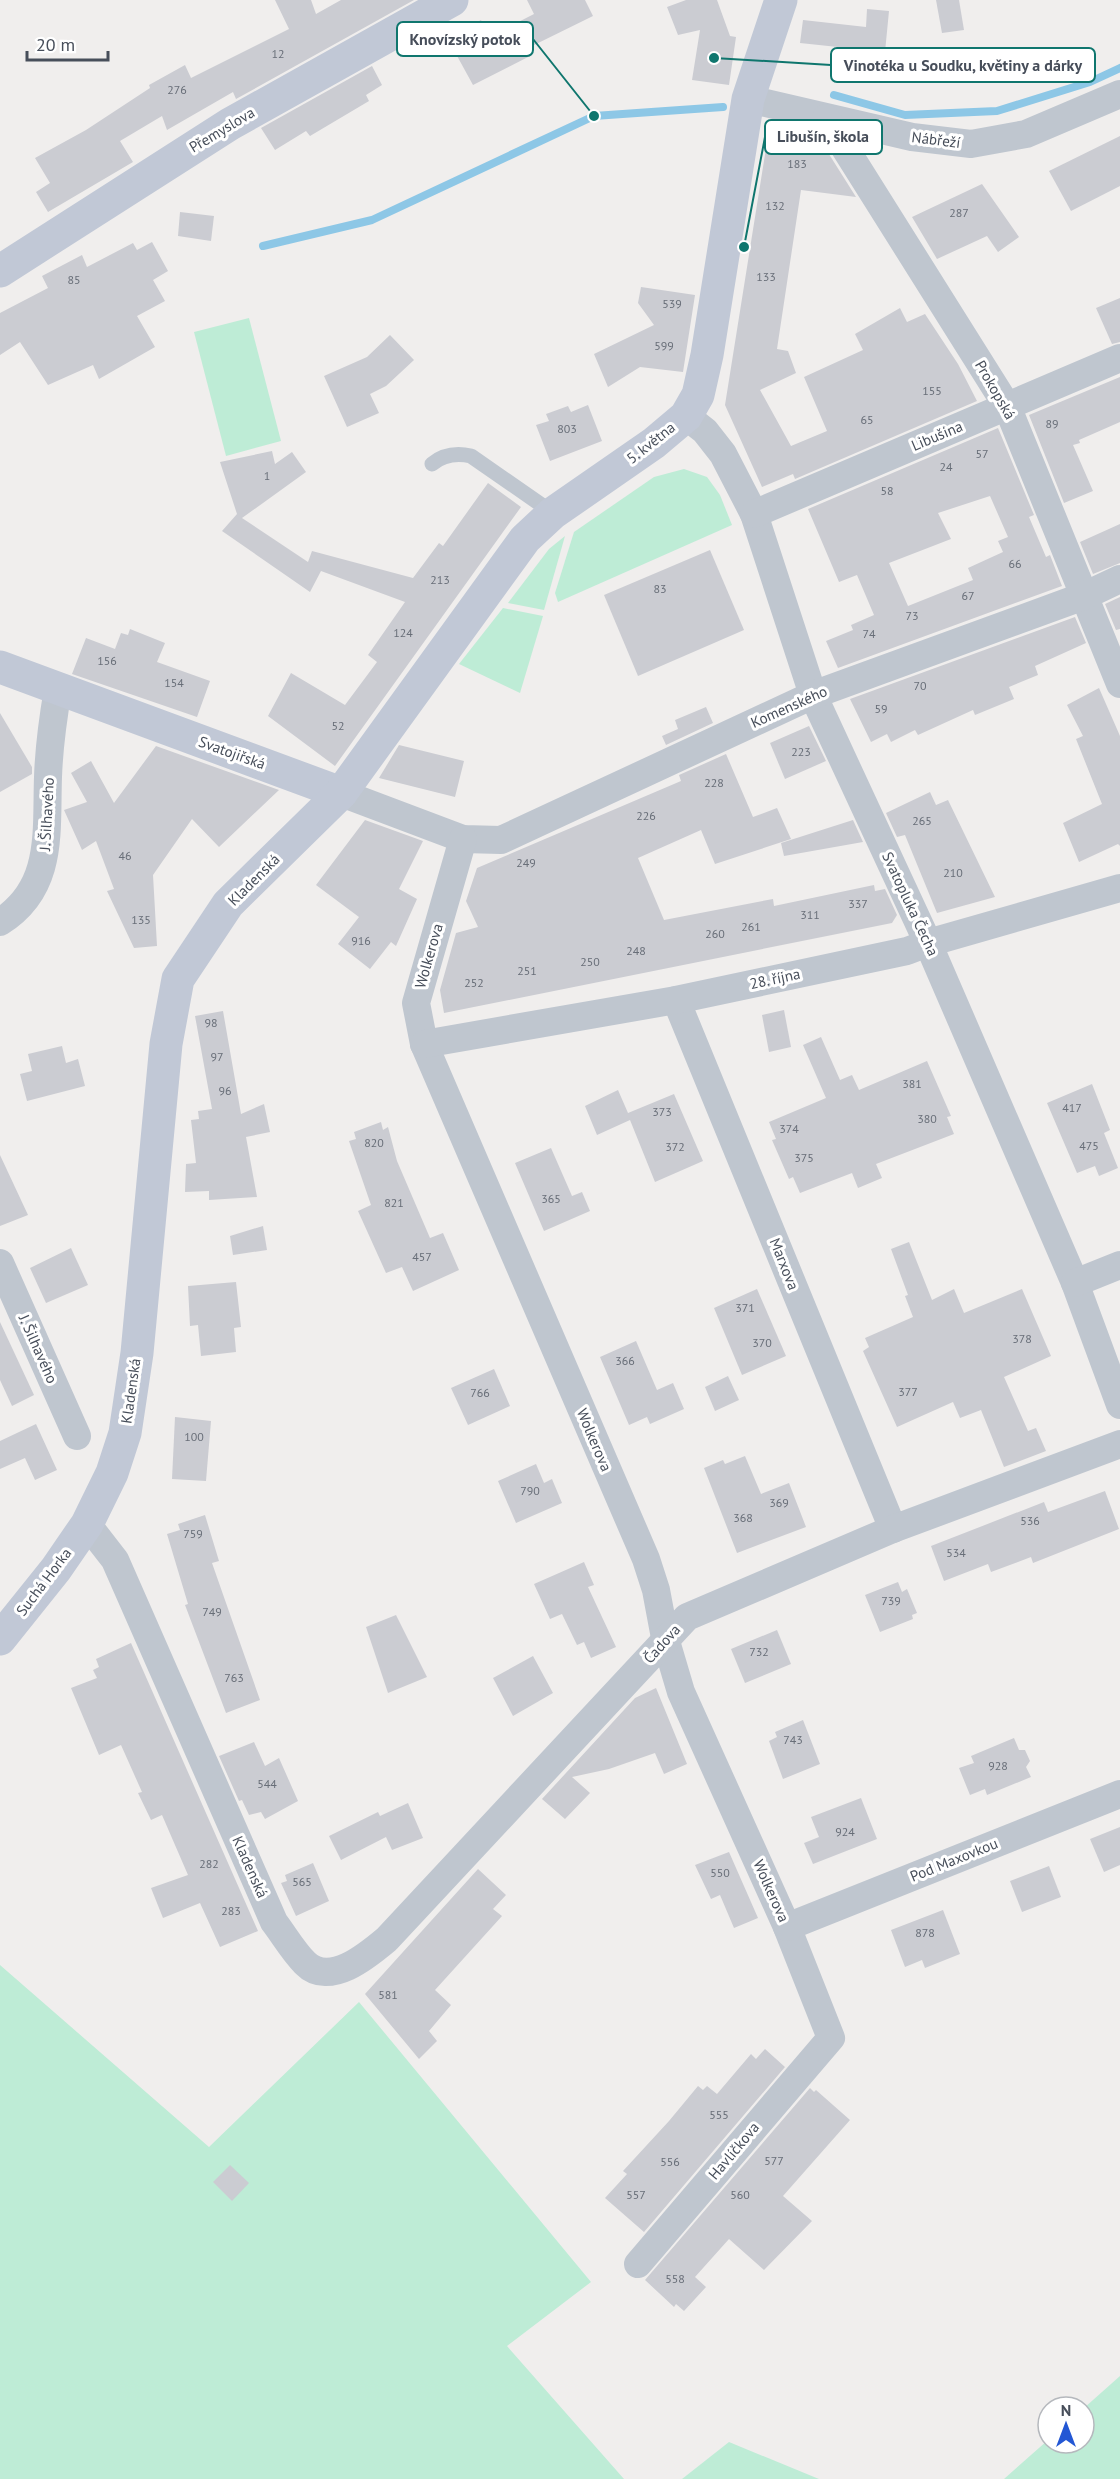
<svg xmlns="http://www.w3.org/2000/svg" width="1120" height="2479" font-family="'PT Sans',sans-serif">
  <rect width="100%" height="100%" fill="#f0eeed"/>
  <g fill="#beecd6">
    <path d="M 249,318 L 281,441 L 226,456 L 194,332 Z"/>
    <path d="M 684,469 L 707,477 L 720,495 L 732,525 L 558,602 L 555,593 L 574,532 L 654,477 Z"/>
    <path d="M 565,536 L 544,610 L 508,603 L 549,549 Z"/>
    <path d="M 503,608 L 543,616 L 520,693 L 459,664 Z"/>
    <path d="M 0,1965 L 209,2147 L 359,2002 L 591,2282 L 507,2346 L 624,2479 L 0,2479 Z"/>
    <path d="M 1120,2376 L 1120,2479 L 1004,2479 L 1048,2440 L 1048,2443 L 1084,2443 L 1084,2408 Z"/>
    <path d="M 729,2442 L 819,2479 L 682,2479 Z"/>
  </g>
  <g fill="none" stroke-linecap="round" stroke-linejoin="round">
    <g stroke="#8dc7e6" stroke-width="8">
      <path d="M 834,95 L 905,115 L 997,111 L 1090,82 L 1120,68"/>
      <path d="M 263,246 L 372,220 L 594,116 L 723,107"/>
    </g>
  </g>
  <g fill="#cbccd2" fill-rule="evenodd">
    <path d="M 275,0 L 311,0 L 316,14 L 341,0 L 414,0 L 236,99 L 233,92 L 167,130 L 162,116 L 120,141 L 133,162 L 48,212 L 36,192 L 50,183 L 35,158 L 86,130 L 150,88 L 149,85 L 185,65 L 191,78 L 289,29 Z"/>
    <path d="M 527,0 L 585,0 L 593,16 L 528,48 L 532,55 L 473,85 L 456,54 L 468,47 L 460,31 L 481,20 L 489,37 L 534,14 Z"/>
    <path d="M 686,0 L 717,0 L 730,36 L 736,37 L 729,85 L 692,80 L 700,30 L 678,35 L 667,7 Z"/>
    <path d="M 936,0 L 959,0 L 964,30 L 942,33 Z"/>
    <path d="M 867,9 L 889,11 L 885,52 L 800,43 L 803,20 L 866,27 Z"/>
    <path d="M 372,66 L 382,85 L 366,95 L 369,101 L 310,136 L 306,131 L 275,150 L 261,128 Z"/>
    <path d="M 1120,136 L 1120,186 L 1071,211 L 1049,171 Z"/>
    <path d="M 767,142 L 827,151 L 856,197 L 801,190 L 777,349 L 788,351 L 796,373 L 760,390 L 791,446 L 827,431 L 804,377 L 863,350 L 855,334 L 900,308 L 907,322 L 925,314 L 958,364 L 977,401 L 795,479 L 793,474 L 762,487 L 725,405 Z"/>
    <path d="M 982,184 L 1019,237 L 998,252 L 987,236 L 937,259 L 912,217 Z"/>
    <path d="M 180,212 L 214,216 L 211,241 L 178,236 Z"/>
    <path d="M 152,242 L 168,271 L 153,280 L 165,301 L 137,316 L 155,347 L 99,379 L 93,365 L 48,385 L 20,342 L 0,355 L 0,313 L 48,288 L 42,276 L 82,255 L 87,267 L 133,243 L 137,250 Z"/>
    <path d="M 641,287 L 695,295 L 683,372 L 640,367 L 608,387 L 594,354 L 654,325 L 638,303 Z"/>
    <path d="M 1120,298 L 1120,342 L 1112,344 L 1096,308 Z"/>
    <path d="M 390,335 L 414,360 L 386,386 L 370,394 L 379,413 L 347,427 L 324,376 L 367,357 Z"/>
    <path d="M 1120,377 L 1120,422 L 1079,440 L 1080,443 L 1073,445 L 1093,491 L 1064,503 L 1029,415 Z"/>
    <path d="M 588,405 L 602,441 L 550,461 L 536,425 L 549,421 L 546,414 L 568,406 L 571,412 Z"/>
    <path d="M 998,428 L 1034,515 L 1029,517 L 1046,557 L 1050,555 L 1062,586 L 838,668 L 826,641 L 853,630 L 851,625 L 874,615 L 857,575 L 839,582 L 808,509 ZM 990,496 L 1008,537 L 998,541 L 1003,552 L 968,568 L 973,580 L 908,606 L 889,563 L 951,539 L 938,513 Z"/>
    <path d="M 272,451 L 275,464 L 292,452 L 306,472 L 242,518 L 308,562 L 312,551 L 413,578 L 439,543 L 443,546 L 488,483 L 521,507 L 335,766 L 268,716 L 291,673 L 345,705 L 377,662 L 368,655 L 405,602 L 321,571 L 310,592 L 222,531 L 237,514 L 220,462 Z"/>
    <path d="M 1120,524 L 1120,563 L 1093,574 L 1080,542 Z"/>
    <path d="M 710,550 L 744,630 L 638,676 L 604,595 Z"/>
    <path d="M 1120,597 L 1120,629 L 1116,630 L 1105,604 Z"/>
    <path d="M 1075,617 L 1086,643 L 1035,666 L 1038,675 L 1009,687 L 1014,699 L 975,715 L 973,710 L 918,735 L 915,730 L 891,742 L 887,734 L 871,742 L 850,699 Z"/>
    <path d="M 130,629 L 165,643 L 157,662 L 210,681 L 197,717 L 72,674 L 86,638 L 115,649 L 121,633 L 128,635 Z"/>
    <path d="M 1099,688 L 1120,736 L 1120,846 L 1118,844 L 1079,862 L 1063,823 L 1102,804 L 1076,739 L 1083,736 L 1067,705 Z"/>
    <path d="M 706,707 L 713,723 L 666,745 L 662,736 L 678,729 L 675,720 Z"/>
    <path d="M 0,713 L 32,767 L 32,774 L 0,792 Z"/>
    <path d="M 809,726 L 826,761 L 785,779 L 770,743 Z"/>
    <path d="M 399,745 L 464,761 L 455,797 L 379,778 Z"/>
    <path d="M 156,746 L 279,790 L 219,847 L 192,819 L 153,875 L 157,946 L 134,948 L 107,891 L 114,889 L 96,841 L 82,850 L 64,810 L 87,802 L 71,773 L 91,761 L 114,803 Z"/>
    <path d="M 726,754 L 753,817 L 777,808 L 791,839 L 715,864 L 701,830 L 638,858 L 664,920 L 773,899 L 774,906 L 874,885 L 875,891 L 885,889 L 897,915 L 892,923 L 444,1013 L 440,990 L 456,933 L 478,927 L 466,901 L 477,868 L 681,781 L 679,775 Z"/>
    <path d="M 930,792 L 936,805 L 948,800 L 995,897 L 937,913 L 905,835 L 897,837 L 886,813 Z"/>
    <path d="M 365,820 L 423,841 L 399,889 L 417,899 L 396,946 L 391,942 L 370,969 L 338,944 L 359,917 L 316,885 Z"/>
    <path d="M 853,820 L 863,842 L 784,856 L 781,843 Z"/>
    <path d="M 784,1010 L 791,1047 L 769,1052 L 762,1015 Z"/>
    <path d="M 223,1011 L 241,1114 L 264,1104 L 270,1132 L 246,1137 L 257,1197 L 209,1200 L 209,1191 L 185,1192 L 186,1164 L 196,1163 L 191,1120 L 199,1119 L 198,1111 L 212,1109 L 195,1016 Z"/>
    <path d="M 821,1037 L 840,1080 L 852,1075 L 859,1090 L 927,1061 L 951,1116 L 947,1117 L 954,1134 L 876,1164 L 882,1178 L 858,1188 L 852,1173 L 800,1193 L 793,1177 L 789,1179 L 772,1140 L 776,1139 L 769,1122 L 826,1098 L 803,1045 Z"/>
    <path d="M 62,1046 L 66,1063 L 78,1059 L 85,1086 L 27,1101 L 20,1074 L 32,1071 L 28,1054 Z"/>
    <path d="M 1092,1084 L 1110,1130 L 1104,1133 L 1118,1168 L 1099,1176 L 1095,1166 L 1077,1173 L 1047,1103 Z"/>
    <path d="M 618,1090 L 628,1113 L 674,1094 L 703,1161 L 655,1182 L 630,1120 L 597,1135 L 585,1106 Z"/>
    <path d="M 381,1122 L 383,1130 L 388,1127 L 397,1161 L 430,1238 L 443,1233 L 459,1270 L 413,1291 L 402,1267 L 386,1273 L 358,1211 L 371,1205 L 349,1141 L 356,1139 L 354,1132 Z"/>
    <path d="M 551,1148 L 572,1196 L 582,1192 L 590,1211 L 544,1231 L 515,1163 Z"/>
    <path d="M 0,1155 L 28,1215 L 0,1226 Z"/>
    <path d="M 263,1226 L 267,1250 L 233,1255 L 230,1236 Z"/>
    <path d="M 909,1242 L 932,1300 L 954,1289 L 964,1313 L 1022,1289 L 1051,1356 L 1004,1377 L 1028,1431 L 1036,1428 L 1046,1451 L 1004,1467 L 981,1410 L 960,1418 L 953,1402 L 897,1427 L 863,1351 L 869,1347 L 865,1338 L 913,1317 L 905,1296 L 908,1295 L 891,1249 Z"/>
    <path d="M 71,1248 L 88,1285 L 46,1303 L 30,1268 Z"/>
    <path d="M 236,1282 L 241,1327 L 234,1328 L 236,1352 L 201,1356 L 198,1325 L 190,1326 L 188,1286 Z"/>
    <path d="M 757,1289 L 786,1356 L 742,1375 L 714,1308 Z"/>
    <path d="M 0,1322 L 34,1395 L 12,1406 L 0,1380 Z"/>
    <path d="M 636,1341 L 657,1390 L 673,1383 L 684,1409 L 650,1424 L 647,1417 L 629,1425 L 600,1357 Z"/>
    <path d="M 494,1369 L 510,1406 L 468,1425 L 451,1388 Z"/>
    <path d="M 728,1376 L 739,1400 L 715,1411 L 705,1387 Z"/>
    <path d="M 175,1417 L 211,1421 L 206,1481 L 172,1479 Z"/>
    <path d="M 36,1424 L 57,1470 L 35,1480 L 25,1458 L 0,1469 L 0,1441 Z"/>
    <path d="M 745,1456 L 761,1494 L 789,1483 L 806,1527 L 737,1553 L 704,1468 L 723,1460 L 725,1464 Z"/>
    <path d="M 536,1464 L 544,1483 L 552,1479 L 562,1503 L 516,1523 L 498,1481 Z"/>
    <path d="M 1105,1491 L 1119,1529 L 1033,1563 L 1031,1557 L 991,1572 L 988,1564 L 944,1581 L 931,1546 L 1044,1502 L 1048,1512 Z"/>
    <path d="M 205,1515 L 219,1561 L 212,1563 L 260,1700 L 226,1713 L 185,1605 L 188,1604 L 167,1534 L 180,1530 L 178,1524 Z"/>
    <path d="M 584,1562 L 594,1585 L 588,1587 L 616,1647 L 591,1658 L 584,1642 L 577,1645 L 562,1614 L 550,1619 L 534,1584 Z"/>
    <path d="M 898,1582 L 902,1592 L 907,1589 L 917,1613 L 912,1615 L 913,1619 L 880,1632 L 865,1595 Z"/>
    <path d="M 396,1615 L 427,1677 L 388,1693 L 366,1627 Z"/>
    <path d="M 777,1630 L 791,1664 L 745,1683 L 731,1649 Z"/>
    <path d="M 131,1643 L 258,1931 L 220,1947 L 200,1903 L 163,1918 L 151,1888 L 188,1875 L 162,1815 L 151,1820 L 138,1793 L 142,1792 L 121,1745 L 99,1755 L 71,1688 L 97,1678 L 93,1670 L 99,1667 L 96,1659 Z"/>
    <path d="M 533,1656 L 553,1693 L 513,1716 L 493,1678 Z"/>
    <path d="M 656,1688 L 687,1764 L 664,1774 L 655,1753 L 609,1769 L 572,1777 L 590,1793 L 565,1819 L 542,1799 L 635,1698 Z"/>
    <path d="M 803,1720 L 820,1764 L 783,1779 L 769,1741 L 777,1737 L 775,1732 Z"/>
    <path d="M 1014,1738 L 1019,1750 L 1025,1750 L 1030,1761 L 1026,1767 L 1031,1777 L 987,1795 L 985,1789 L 970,1795 L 959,1768 L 974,1763 L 971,1756 Z"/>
    <path d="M 254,1742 L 265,1766 L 279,1758 L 298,1801 L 265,1819 L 261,1812 L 249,1815 L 242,1800 L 239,1801 L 219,1756 Z"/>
    <path d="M 861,1798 L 877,1839 L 813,1864 L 804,1843 L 819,1837 L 811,1817 Z"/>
    <path d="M 408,1803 L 423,1838 L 392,1850 L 386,1837 L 341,1860 L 329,1836 L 378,1812 L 380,1816 Z"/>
    <path d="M 1120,1827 L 1120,1865 L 1104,1872 L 1090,1839 Z"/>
    <path d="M 729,1852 L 758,1918 L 734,1928 L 720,1895 L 711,1899 L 695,1865 Z"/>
    <path d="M 313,1863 L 329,1901 L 296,1916 L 281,1883 L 287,1881 L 285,1875 Z"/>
    <path d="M 1049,1866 L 1061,1897 L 1022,1912 L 1010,1881 Z"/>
    <path d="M 478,1869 L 506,1895 L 493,1909 L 502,1916 L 435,1990 L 451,2005 L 429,2031 L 437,2041 L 419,2059 L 365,1994 Z"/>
    <path d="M 943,1910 L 960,1954 L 925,1968 L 922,1960 L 905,1967 L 891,1930 Z"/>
    <path d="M 765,2049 L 785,2067 L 644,2232 L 605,2198 L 627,2174 L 623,2171 L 669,2121 L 698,2086 L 703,2090 L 707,2086 L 717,2094 L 751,2054 L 756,2059 Z"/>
    <path d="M 810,2088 L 814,2092 L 816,2090 L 850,2120 L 783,2196 L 812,2221 L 764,2270 L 729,2239 L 695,2277 L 706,2287 L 684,2311 L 676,2304 L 674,2307 L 645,2280 Z"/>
    <path d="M 230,2165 L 249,2183 L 232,2201 L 213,2182 Z"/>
  </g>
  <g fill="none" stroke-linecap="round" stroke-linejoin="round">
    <path stroke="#bfc6cf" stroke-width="15" d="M 432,464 C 444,454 457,453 471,456 L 553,513"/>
    <g stroke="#bfc6cf" stroke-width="28">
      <path d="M 748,99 L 912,137 L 971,144 L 1026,134 L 1120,94"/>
      <path d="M 826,118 L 1007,406 L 1120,684"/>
      <path d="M 686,416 L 705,431 L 723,454 L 754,514 L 813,695 L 928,943 L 1075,1283 L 1120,1405"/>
      <path d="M 754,514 L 1120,358"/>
      <path d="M 341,793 L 463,839 L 501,840 L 813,695 L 1084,596 L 1120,579"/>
      <path d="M 463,839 L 416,1003 L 424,1044 L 646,1559 L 656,1590 L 665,1638 L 681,1692 L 787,1927 L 831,2038 L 638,2264"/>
      <path d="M 0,922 C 54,888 46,832 48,777 C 49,747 53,718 58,689"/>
      <path d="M 676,1000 L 893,1529"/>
      <path d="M 424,1044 L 676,1000 L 907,951 L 928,943 L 1120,888"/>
      <path d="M 0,1263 L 77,1436"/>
      <path d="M 1075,1283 L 1120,1265"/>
      <path d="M 87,1524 L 115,1560 L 274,1922 C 284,1935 293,1951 305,1963 C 329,1988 368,1955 387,1939 L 687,1617 L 893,1529 L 1120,1444"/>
      <path d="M 787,1927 L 1120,1794"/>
    </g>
    <g stroke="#c1c8d6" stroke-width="33">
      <path d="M 0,271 L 230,124 L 452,0"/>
      <path d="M 0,667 L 341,793"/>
      <path d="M 0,1639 L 56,1569 L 87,1524 L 112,1473 L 125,1433 L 137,1353 L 166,1044 L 178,979 L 228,904 L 341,793 L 525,539 L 553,513 L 654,443 L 686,416 L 698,395 L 707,355 L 748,99 L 781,0"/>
    </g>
  </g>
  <g text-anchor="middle" stroke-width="6" stroke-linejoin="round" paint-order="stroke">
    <g font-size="12" fill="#686e78">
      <text x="278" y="58">12</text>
      <text x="177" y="94">276</text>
      <text x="797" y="168">183</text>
      <text x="775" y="210">132</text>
      <text x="959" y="217">287</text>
      <text x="766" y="281">133</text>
      <text x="74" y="284">85</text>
      <text x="672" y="308">539</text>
      <text x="664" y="350">599</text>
      <text x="932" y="395">155</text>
      <text x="867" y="424">65</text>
      <text x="1052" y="428">89</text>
      <text x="567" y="433">803</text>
      <text x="982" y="458">57</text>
      <text x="946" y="471">24</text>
      <text x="267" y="480">1</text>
      <text x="887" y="495">58</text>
      <text x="1015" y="568">66</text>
      <text x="440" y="584">213</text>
      <text x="660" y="593">83</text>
      <text x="968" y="600">67</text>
      <text x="912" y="620">73</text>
      <text x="403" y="637">124</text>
      <text x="869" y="638">74</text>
      <text x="107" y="665">156</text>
      <text x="174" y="687">154</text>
      <text x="920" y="690">70</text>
      <text x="881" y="713">59</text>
      <text x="338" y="730">52</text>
      <text x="801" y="756">223</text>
      <text x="714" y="787">228</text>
      <text x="646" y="820">226</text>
      <text x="922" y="825">265</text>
      <text x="125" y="860">46</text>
      <text x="526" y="867">249</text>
      <text x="953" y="877">210</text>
      <text x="858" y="908">337</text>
      <text x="810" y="919">311</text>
      <text x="141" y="924">135</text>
      <text x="751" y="931">261</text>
      <text x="715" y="938">260</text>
      <text x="361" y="945">916</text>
      <text x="636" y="955">248</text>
      <text x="590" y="966">250</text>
      <text x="527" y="975">251</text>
      <text x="474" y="987">252</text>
      <text x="211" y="1027">98</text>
      <text x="217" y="1061">97</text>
      <text x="912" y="1088">381</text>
      <text x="225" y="1095">96</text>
      <text x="1072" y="1112">417</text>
      <text x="662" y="1116">373</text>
      <text x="927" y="1123">380</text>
      <text x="789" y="1133">374</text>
      <text x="374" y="1147">820</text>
      <text x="1089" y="1150">475</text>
      <text x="675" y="1151">372</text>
      <text x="804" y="1162">375</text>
      <text x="551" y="1203">365</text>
      <text x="394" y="1207">821</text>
      <text x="422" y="1261">457</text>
      <text x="745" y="1312">371</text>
      <text x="1022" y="1343">378</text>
      <text x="762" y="1347">370</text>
      <text x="625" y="1365">366</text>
      <text x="908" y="1396">377</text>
      <text x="480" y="1397">766</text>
      <text x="194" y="1441">100</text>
      <text x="530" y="1495">790</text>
      <text x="779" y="1507">369</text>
      <text x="743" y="1522">368</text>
      <text x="1030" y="1525">536</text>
      <text x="193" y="1538">759</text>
      <text x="956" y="1557">534</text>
      <text x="891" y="1605">739</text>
      <text x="212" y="1616">749</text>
      <text x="759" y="1656">732</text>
      <text x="234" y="1682">763</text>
      <text x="793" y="1744">743</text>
      <text x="998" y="1770">928</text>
      <text x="267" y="1788">544</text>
      <text x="845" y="1836">924</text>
      <text x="209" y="1868">282</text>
      <text x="720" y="1877">550</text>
      <text x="302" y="1886">565</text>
      <text x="231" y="1915">283</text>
      <text x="925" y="1937">878</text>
      <text x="388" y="1999">581</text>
      <text x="719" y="2119">555</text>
      <text x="774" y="2165">577</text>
      <text x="670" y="2166">556</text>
      <text x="636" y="2199">557</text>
      <text x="740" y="2199">560</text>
      <text x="675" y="2283">558</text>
    </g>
    <g font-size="15" fill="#474e5a" stroke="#fff">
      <text transform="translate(222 130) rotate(-31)" y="5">Přemyslova</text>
      <text transform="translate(936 140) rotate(7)" y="5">Nábřeží</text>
      <text transform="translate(995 390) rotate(60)" y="5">Prokopská</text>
      <text transform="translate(937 436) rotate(-23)" y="5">Libušina</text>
      <text transform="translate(651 443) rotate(-38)" y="5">5. května</text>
      <text transform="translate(789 707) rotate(-24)" y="5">Komenského</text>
      <text transform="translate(232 753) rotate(20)" y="5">Svatojiřská</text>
      <text transform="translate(47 814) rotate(-87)" y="5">J. Šilhavého</text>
      <text transform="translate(254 880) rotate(-45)" y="5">Kladenská</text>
      <text transform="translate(910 904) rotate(65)" y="5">Svatopluka Čecha</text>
      <text transform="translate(429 956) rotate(-74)" y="5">Wolkerova</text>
      <text transform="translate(775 979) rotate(-12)" y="5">28. října</text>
      <text transform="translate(784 1264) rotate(68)" y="5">Marxova</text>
      <text transform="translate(38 1349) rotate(66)" y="5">J. Šilhavého</text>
      <text transform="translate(131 1391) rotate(-82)" y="5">Kladenská</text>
      <text transform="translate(594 1440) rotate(67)" y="5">Wolkerova</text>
      <text transform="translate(44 1582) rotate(-53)" y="5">Suchá Horka</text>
      <text transform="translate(662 1644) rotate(-48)" y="5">Čadova</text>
      <text transform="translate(954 1860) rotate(-22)" y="5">Pod Maxovkou</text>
      <text transform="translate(250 1867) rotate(66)" y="5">Kladenská</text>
      <text transform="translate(771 1891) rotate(66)" y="5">Wolkerova</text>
      <text transform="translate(734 2151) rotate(-50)" y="5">Havlíčkova</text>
    </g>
  </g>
  <path fill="none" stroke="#0f766e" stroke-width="2" d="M594 116L533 39M714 58L831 65M744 247L765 137"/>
  <g fill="#0f766e" stroke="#fff" stroke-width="2">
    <circle cx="594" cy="116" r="6"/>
    <circle cx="714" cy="58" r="6"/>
    <circle cx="744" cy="247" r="6"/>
  </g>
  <g fill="#fff" stroke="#0f766e" stroke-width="2">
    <rect x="397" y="22" width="136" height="34" rx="6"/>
    <rect x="831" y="48" width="264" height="34" rx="6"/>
    <rect x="765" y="120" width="117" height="34" rx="6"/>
  </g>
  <g font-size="16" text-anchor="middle" font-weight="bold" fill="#474e5a">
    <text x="465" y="45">Knovízský potok</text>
    <text x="963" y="71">Vinotéka u Soudku, květiny a dárky</text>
    <text x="823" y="142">Libušín, škola</text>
  </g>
  <g transform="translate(1066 2425)"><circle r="28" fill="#ffffff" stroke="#b5b8bd" stroke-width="1.5"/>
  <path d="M0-4.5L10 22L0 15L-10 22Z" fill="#2357d4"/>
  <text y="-9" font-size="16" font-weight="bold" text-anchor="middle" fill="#474e5a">N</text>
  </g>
  <path d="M27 51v9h81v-9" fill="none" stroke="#474e5a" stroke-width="3"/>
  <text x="36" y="51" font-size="18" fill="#474e5a" stroke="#ffffff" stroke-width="4.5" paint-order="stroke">20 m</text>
</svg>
